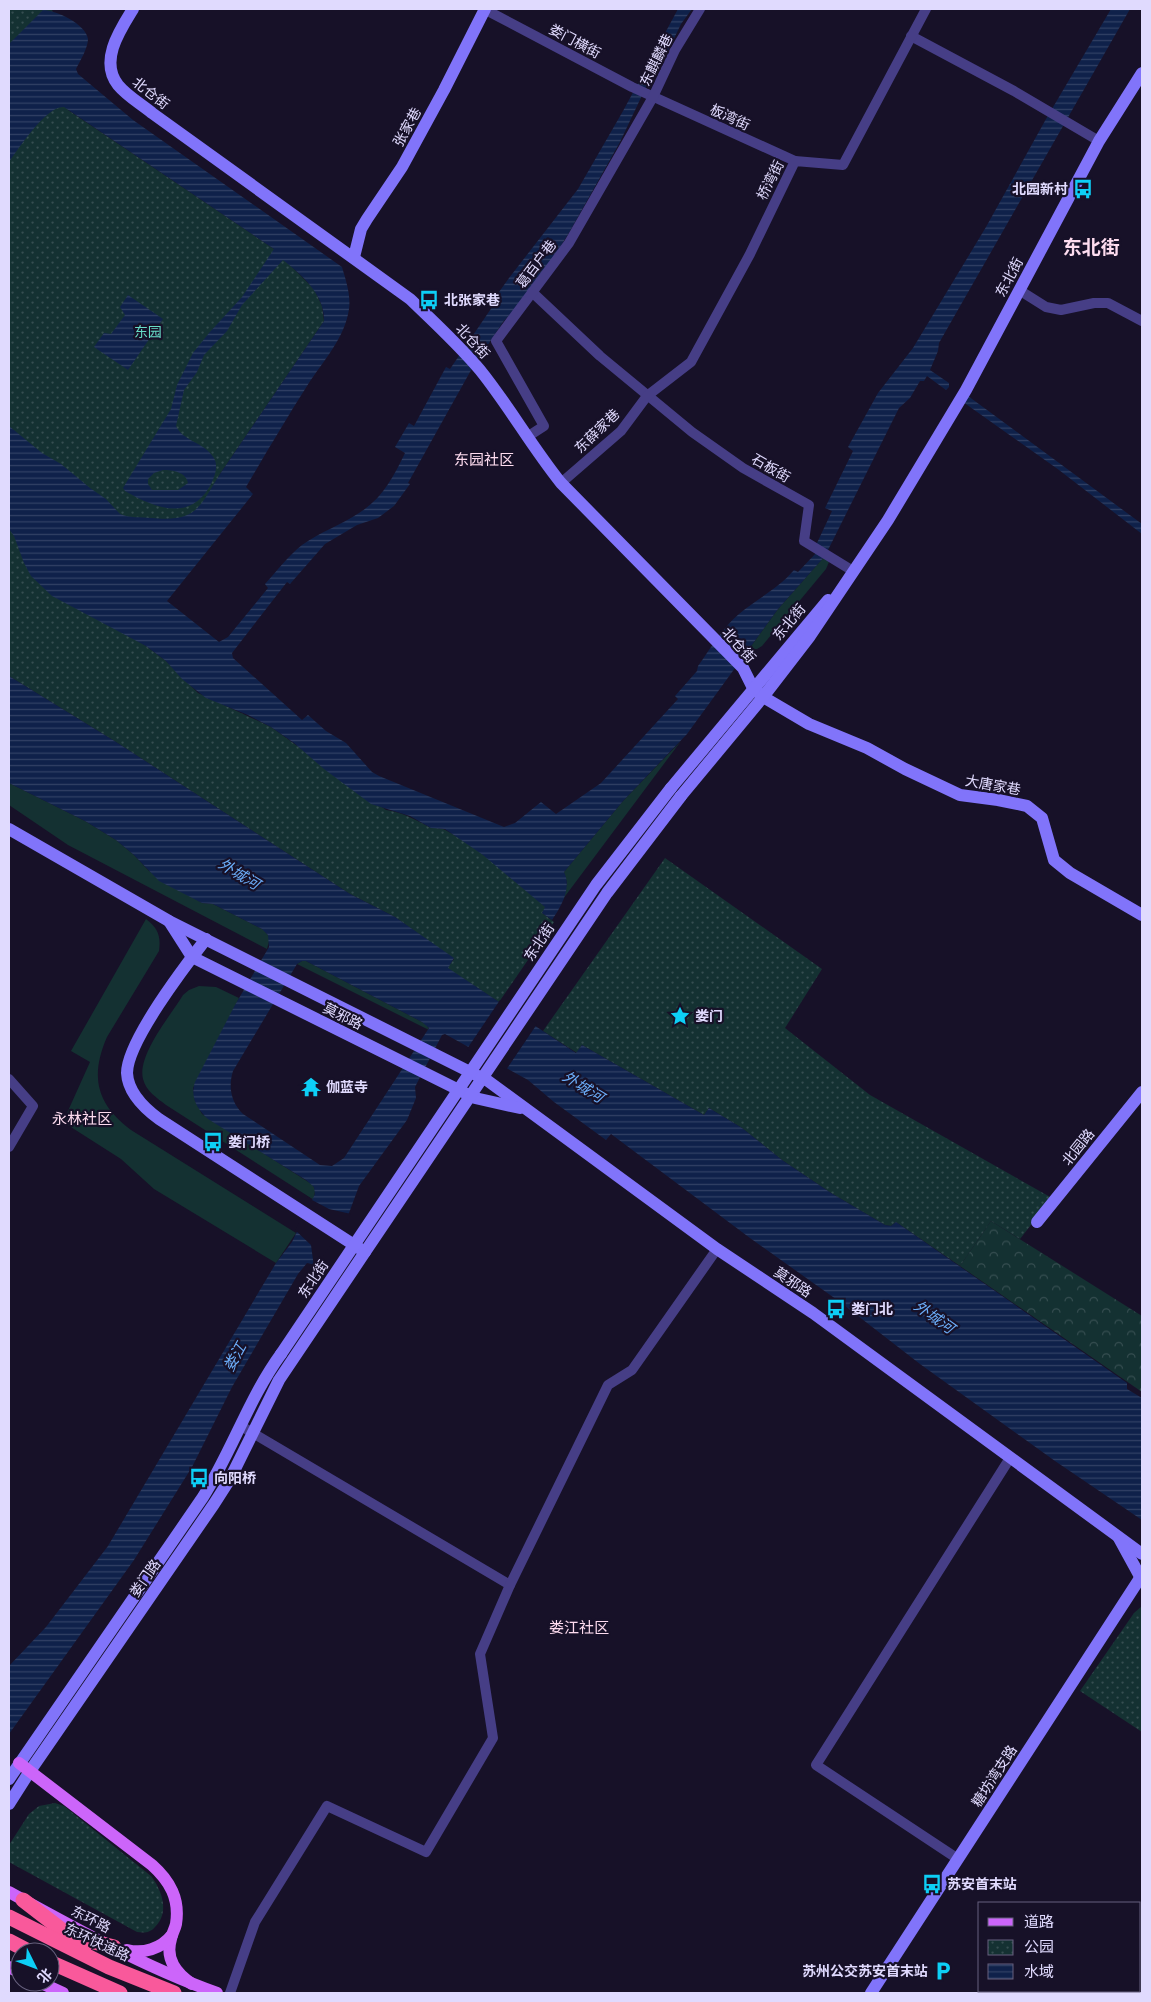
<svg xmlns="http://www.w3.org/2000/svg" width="1151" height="2002" font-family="'Asap Condensed','Noto Sans SC',sans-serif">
  <defs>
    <pattern id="forest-crowns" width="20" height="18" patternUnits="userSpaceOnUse" patternTransform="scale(1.25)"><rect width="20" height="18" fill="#143132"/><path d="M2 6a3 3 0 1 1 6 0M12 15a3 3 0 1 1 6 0" fill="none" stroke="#364e51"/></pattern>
    <pattern id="park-dots" width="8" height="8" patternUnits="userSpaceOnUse" patternTransform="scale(1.25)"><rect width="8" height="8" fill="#143132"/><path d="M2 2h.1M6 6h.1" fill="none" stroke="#364e51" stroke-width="1.8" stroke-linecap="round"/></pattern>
    <pattern id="water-rules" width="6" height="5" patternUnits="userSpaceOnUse" patternTransform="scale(1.25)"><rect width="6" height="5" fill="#0f214a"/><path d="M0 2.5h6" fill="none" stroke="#324165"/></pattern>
  </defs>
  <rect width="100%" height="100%" fill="#171128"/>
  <g fill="#143132">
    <path d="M 824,557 L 829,562 L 826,569 L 762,646 L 757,649 L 749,649 L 778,609 Z"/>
    <path d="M 681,741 L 563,899 L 567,883 L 564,872 L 623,801 Z"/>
    <path d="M 9,783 L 85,821 L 116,840 L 134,855 L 149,871 L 202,903 L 213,904 L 264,930 L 270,938 L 267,949 L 68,845 L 9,805 Z"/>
    <path d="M 146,919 C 158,928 161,936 159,951 L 107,1037 C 90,1076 96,1104 131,1130 L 296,1233 L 276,1263 L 154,1189 L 121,1159 L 63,1122 L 90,1062 L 71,1051 Z"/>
    <path d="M 302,961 L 306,961 L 422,1022 L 427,1025 L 429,1030 L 297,964 Z"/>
    <path d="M 199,986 L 216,987 L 239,998 L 193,1088 L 195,1101 L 202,1114 L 313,1185 L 315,1190 L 314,1200 L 166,1105 C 157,1098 146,1091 143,1079 C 137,1055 171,1015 183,995 L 189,990 Z"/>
  </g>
  <path fill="url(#forest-crowns)" d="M 991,1221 L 1142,1316 L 1142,1392 L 960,1266 Z"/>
  <g fill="url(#park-dots)">
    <path d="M 9,9 L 52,9 L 68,110 L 274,249 L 314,289 L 322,306 L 324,321 L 220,474 L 129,636 L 146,646 L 166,661 L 198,693 L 271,727 L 386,810 C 402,812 414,819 429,827 C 434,829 442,827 447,831 C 483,850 514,881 546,907 L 542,913 L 554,922 L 499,1002 L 447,968 L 454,959 L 395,917 L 350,894 L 116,742 L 9,676 Z"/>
    <path d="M 665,858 L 822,969 L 785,1028 L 870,1095 L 1052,1198 L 1020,1239 L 991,1221 L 960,1266 L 896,1222 L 891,1226 L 885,1225 L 831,1193 L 782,1160 L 742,1128 L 709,1108 L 704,1115 L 582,1045 L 577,1053 L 543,1031 Z"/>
    <path d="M 1142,1606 L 1142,1732 L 1080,1691 L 1134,1613 Z"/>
    <path d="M 55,1803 L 64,1806 L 151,1876 C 162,1890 170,1913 155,1927 C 150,1933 144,1933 137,1932 L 9,1862 L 9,1845 L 29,1814 L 39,1806 Z"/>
  </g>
  <g fill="url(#water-rules)" fill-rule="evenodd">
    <path d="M 678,9 L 692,9 L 681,24 L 667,53 L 663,51 L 620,142 L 570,231 L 538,283 L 503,322 L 470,372 L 408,483 L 410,484 L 394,506 L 378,518 L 357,525 L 325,544 L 290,584 L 287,582 L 232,653 L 233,658 L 302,720 L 308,715 L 326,731 L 346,743 L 372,772 L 379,776 L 504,827 L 515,823 L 541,802 L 556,814 L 601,783 L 678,699 L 675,696 L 697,671 L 698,666 C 711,648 723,627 739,614 C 758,598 778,589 794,570 L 798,572 L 817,552 L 817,543 L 832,511 L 825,508 L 853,451 L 848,447 L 878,393 L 913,348 L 986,227 L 1046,119 L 1111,9 L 1130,9 L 939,343 L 938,351 L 930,370 L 949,383 L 949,387 L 946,390 L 927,376 L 924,381 L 920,381 L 910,398 L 899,408 L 825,556 L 778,609 L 687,734 L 623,801 L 564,872 C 572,888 561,907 552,920 L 542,913 L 545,907 L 483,855 L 445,829 L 431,828 L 410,816 L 371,804 L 324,769 L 294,743 L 271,727 L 248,715 L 206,698 L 182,679 L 166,661 L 146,646 L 52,596 L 31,576 L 24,563 L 14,536 L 9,529 L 9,426 L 42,453 L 61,464 L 90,488 L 106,499 L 120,514 C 129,518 141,517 151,518 C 197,522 198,509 220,474 L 324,321 C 325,295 302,275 283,260 L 242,305 L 227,331 L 204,355 L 197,372 L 184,390 L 176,426 C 183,442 206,442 215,460 C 218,469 214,478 210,486 C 189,523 153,507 125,491 L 123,488 L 171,409 L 177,385 L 193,353 L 209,333 L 242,297 L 274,249 L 64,107 C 47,105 18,149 9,162 L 9,44 L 43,10 C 56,10 86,24 88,39 C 88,48 80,61 76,69 L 78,74 L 133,120 L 342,267 C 346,281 351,295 349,309 C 345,338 323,361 307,386 C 286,419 266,453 246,487 L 253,494 L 167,601 L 219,642 L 228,637 L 268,588 L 265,584 C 277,571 288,556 302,545 C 320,532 341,525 359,513 C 382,499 394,476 405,453 L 395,447 L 409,423 L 414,426 L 446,367 L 450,369 L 501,294 L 499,292 L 509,278 L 578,189 L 623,111 ZM 163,470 C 173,470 186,472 188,483 L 178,490 L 152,490 L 148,484 L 148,479 L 154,473 Z"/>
    <path d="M 128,295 L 163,319 L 128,370 L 94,347 L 104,333 L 111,334 L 125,315 L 120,307 Z"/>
    <path d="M 968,396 L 1142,524 L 1142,534 L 1059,470 L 963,402 Z"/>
    <path d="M 9,676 L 116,742 L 350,894 L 395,917 L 454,958 L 448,968 L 576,1053 L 582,1045 L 704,1115 L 709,1108 L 742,1128 L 782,1160 L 831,1193 L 885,1225 L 891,1226 L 896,1222 L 1127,1383 L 1127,1389 L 1142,1398 L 1142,1520 L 1055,1461 L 920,1364 L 840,1302 L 750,1238 L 611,1134 L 606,1140 L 554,1102 L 528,1080 L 445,1034 L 442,1035 L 415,1087 L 416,1098 L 407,1120 L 359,1186 L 349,1213 L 316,1265 L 307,1263 L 298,1274 L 232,1387 L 192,1467 L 134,1560 L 9,1734 L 9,1666 L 46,1627 L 108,1546 L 276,1263 L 292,1242 L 315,1194 L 314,1187 L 306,1180 L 208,1119 C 197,1109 190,1097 195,1082 L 235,1005 L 269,947 L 268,935 L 262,929 L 213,904 L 202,903 L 159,881 L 134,855 L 116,840 L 85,821 L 9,783 ZM 302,961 L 306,961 L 422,1022 L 429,1028 L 344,1158 L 332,1166 L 320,1165 L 243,1114 C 231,1102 228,1087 233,1071 L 297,964 Z"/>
  </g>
  <g fill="#171128">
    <path d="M 500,1000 L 537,1024 L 506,1070 L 467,1049 Z"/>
    <path d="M 312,1200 L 329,1209 L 351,1214 L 316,1267 L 314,1267 L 311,1245 L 295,1230 Z"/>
  </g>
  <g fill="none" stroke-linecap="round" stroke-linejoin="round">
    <g stroke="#463e86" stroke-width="10">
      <path d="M 484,9 L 632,87 L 795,161"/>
      <path d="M 911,36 L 1014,91 L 1099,141"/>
      <path d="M 1019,290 L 1046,307 L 1061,310 L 1094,303 L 1108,303 L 1142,321"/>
      <path d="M 532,292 L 600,356 L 692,432 L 743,468 L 809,505 L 804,541 L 853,571"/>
      <path d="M 527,437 L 544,426 L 496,341 L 569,243 L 653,97 L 675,50 L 700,9"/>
      <path d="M 561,483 L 621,431 L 647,396 L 691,362 L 750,254 L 795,161 L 843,165 L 926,9"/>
      <path d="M 9,1079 L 33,1106 L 9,1147"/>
      <path d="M 241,1426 L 510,1585"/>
      <path d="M 958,1859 L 816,1765 L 1010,1458"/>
      <path d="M 230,1993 L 255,1922 L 327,1806 L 426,1852 L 493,1738 L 480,1654 L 510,1585 L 608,1385 L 632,1370 L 717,1249"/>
    </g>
    <g stroke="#8174fa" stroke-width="12">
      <path d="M 133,9 C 120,30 99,61 118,85 C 127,96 141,104 152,113 L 410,299 C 434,322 459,345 480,370 C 509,406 532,447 561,483 L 743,668 L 753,688 L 763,697 L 809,724 L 867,748 L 905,769 L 960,795 L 998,800 L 1027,806 L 1042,818 L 1054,860 L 1070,873 L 1142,915"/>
      <path d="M 354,257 L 361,229 L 367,219 L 402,167 L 444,90 L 485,9"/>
      <path d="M 671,788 L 828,600"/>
      <path d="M 681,796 L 763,697 L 810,636 L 888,520 L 966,390 L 1099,141 L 1142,73"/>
      <path d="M 9,829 L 169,921 L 488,1081 L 717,1249 L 813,1313 L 1142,1554"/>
      <path d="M 169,921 L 192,957 L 475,1098 L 520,1108"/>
      <path d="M 1037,1222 L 1142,1092"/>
      <path d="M 1119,1538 L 1142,1580"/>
      <path d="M 9,1779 L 203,1497 C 232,1451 249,1398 281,1354"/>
      <path d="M 9,1804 L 30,1771 L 214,1504 L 230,1479 L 279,1380 L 365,1252 L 159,1119 C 144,1108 128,1093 127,1073 C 127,1042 185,966 206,939"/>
      <path d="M 871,1993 L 1142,1575"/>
    </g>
    <g stroke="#cc65fa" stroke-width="12">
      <path d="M 19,1763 L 152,1865 C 170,1881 180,1899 176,1924 C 175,1929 172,1933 171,1939 C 165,1959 176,1973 192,1984"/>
      <path d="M 9,1892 C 76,1929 145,1967 217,1993"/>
      <path d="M 127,1950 C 143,1954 161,1949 172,1935"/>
      <path d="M 9,1967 L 20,1973"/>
      <path d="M 39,1982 L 63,1993"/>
    </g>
    <g stroke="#f9599b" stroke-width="15">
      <path d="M 23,1900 L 84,1947"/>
      <path d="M 9,1917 L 109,1967 L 174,1993"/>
      <path d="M 74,1937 L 114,1947"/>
      <path d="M 9,1941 L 30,1952"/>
      <path d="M 50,1962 L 120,1993"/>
    </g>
    <g stroke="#8174fa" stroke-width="12">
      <path d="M 365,1252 L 607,893 L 681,796"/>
      <path d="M 281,1354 L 596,885 L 671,788"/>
    </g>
  </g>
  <defs>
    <symbol id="bus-bare" viewBox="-9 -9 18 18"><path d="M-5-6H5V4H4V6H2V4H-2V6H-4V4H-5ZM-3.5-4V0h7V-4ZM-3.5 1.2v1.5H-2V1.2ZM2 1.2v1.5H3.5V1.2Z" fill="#0dcff6" stroke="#171128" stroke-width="2.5" paint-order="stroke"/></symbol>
    <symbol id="sight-bare" viewBox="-9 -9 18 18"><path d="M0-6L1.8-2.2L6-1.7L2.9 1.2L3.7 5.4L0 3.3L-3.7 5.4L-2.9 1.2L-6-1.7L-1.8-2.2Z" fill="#0dcff6" stroke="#171128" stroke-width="2.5" paint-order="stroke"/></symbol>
    <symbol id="temple-bare" viewBox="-9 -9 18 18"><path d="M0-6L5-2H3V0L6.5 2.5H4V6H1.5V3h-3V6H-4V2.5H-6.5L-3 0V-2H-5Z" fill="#0dcff6" stroke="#171128" stroke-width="2.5" paint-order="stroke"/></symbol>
    <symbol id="parking-bare" viewBox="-9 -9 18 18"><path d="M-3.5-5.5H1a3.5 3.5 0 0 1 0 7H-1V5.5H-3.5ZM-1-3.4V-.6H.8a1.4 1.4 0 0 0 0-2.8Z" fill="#0dcff6" stroke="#171128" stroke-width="2.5" paint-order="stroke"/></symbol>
  </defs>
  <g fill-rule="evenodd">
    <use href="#bus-bare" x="1069" y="175" width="28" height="28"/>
    <use href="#bus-bare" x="415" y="286" width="28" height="28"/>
    <use href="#sight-bare" x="666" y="1002" width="28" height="28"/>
    <use href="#temple-bare" x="297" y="1073" width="28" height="28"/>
    <use href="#bus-bare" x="199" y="1128" width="28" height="28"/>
    <use href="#bus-bare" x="822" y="1295" width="28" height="28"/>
    <use href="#bus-bare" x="185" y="1464" width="28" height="28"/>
    <use href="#bus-bare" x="918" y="1870" width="28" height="28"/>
    <use href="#parking-bare" x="929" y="1957" width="28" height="28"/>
  </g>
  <g text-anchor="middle" stroke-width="4.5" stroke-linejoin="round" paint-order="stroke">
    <g font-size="14" fill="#e0dafe" stroke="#171128">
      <text transform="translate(575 41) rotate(28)" y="5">娄门横街</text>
      <text transform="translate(656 60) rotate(-64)" y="5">东麒麟巷</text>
      <text transform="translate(151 93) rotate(38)" y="5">北仓街</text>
      <text transform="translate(730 117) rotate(25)" y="5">板湾街</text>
      <text transform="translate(407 127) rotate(-61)" y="5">张家巷</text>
      <text transform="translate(770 180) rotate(-63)" y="5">桥湾街</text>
      <text transform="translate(536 264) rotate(-53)" y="5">葛百户巷</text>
      <text transform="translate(1009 277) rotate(-62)" y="5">东北街</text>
      <text transform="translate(473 341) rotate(47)" y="5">北仓街</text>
      <text transform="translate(597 431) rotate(-44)" y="5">东薛家巷</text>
      <text transform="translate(771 468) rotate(30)" y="5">石板街</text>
      <text transform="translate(789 622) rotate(-50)" y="5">东北街</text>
      <text transform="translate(739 645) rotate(48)" y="5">北仓街</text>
      <text transform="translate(993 785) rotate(10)" y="5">大唐家巷</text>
      <text transform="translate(539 942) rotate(-56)" y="5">东北街</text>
      <text transform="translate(343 1016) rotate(26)" y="5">莫邪路</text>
      <text transform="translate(1078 1147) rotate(-51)" y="5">北园路</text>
      <text transform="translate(313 1279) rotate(-56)" y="5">东北街</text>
      <text transform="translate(793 1282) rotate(34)" y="5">莫邪路</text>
      <text transform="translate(145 1578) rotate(-55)" y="5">娄门路</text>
      <text transform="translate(994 1776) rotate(-57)" y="5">糖坊湾支路</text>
      <text transform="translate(91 1919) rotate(27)" y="5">东环路</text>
      <text transform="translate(97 1942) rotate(25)" y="5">东环快速路</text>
    </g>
    <g font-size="14" font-weight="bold" fill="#e0dafe" stroke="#171128" text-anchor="start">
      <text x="1068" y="194" text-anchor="end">北园新村</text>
      <text x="444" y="305">北张家巷</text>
      <text x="695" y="1021">娄门</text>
      <text x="326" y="1092">伽蓝寺</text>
      <text x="228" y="1147">娄门桥</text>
      <text x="851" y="1314">娄门北</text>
      <text x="214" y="1483">向阳桥</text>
      <text x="947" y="1889">苏安首末站</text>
      <text x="928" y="1976" text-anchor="end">苏州公交苏安首末站</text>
    </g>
    <g font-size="14" fill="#67dcc7" stroke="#171128">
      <text x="148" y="337">东园</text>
    </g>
    <g font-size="15" fill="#fedcef" stroke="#171128">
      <text x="484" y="465">东园社区</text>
      <text x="82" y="1124">永林社区</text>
      <text x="579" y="1633">娄江社区</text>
    </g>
    <g font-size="15" font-style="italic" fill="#6caefa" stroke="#171128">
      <text transform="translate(239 874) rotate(31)" y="5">外城河</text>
      <text transform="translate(583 1087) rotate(32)" y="5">外城河</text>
      <text transform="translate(934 1317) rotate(35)" y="5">外城河</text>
      <text transform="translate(235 1357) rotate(-61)" y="5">娄江</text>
    </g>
    <g font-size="19" font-weight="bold" fill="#fedcef" stroke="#171128">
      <text x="1091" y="254">东北街</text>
    </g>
  </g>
  <rect width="1151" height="2002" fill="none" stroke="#e0dafe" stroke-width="20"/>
  <rect x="978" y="1902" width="162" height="90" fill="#171128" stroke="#67617e"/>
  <rect x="988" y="1918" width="25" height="8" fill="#cc65fa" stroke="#67617e"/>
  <text x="1024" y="1927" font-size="15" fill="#e0dafe">道路</text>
  <rect x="988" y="1940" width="25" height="15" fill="url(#park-dots)" stroke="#67617e"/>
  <text x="1024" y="1952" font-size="15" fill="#e0dafe">公园</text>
  <rect x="988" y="1964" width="25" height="15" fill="url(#water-rules)" stroke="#67617e"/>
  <text x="1024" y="1977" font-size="15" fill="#e0dafe">水域</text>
  <g transform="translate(35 1967) rotate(132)"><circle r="24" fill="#171128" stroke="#67617e"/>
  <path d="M0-4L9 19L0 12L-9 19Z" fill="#0dcff6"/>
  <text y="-8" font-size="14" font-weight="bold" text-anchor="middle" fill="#e0dafe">北</text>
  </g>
</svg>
